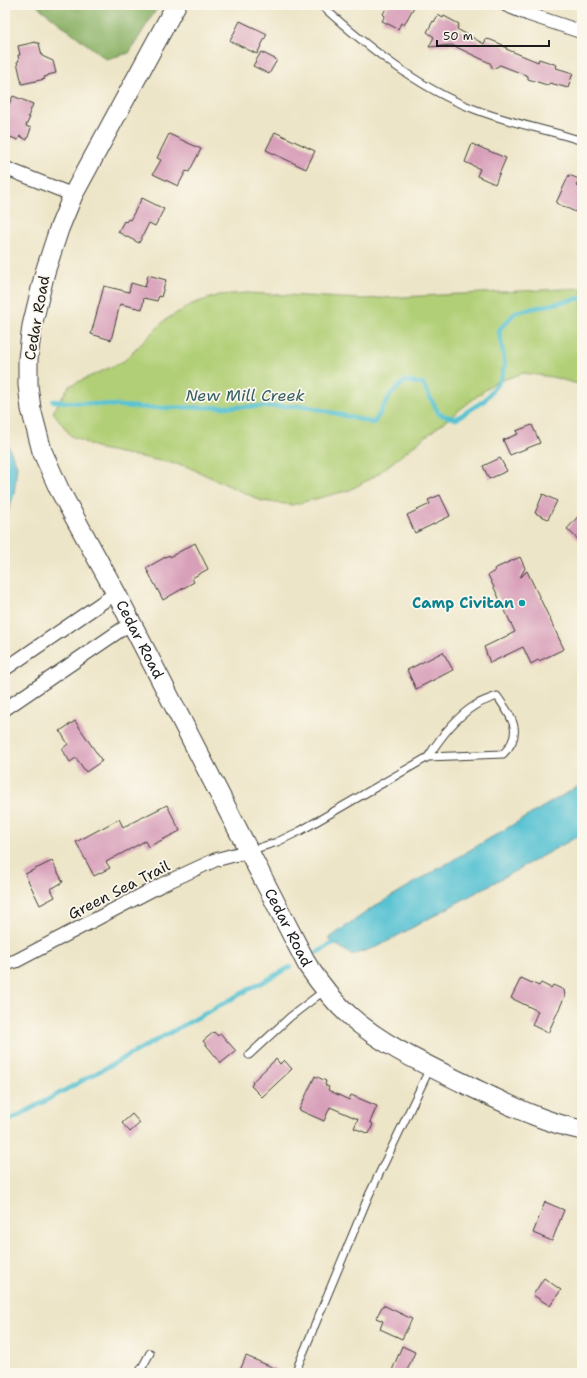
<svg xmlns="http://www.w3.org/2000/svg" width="587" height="1378" font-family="'Shantell Sans',sans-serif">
  <rect width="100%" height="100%" fill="#fbf7ec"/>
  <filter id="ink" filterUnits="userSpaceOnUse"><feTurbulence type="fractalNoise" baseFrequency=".025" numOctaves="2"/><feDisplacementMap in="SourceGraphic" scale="8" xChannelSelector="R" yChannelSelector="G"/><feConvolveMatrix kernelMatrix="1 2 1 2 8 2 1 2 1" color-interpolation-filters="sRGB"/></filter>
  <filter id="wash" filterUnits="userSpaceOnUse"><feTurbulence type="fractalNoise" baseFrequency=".012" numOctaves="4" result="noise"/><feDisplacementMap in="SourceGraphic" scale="16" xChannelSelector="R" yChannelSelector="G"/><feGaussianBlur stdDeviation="0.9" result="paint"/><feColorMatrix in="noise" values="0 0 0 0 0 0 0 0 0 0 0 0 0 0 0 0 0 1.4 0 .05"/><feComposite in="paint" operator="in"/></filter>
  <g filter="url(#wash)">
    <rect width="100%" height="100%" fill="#ede5c7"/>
    <path fill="#b1cf76" stroke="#667649" d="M 582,288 L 582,385 L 552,377 L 523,373 L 494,383 L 375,476 L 350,490 L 292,505 L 262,501 L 186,466 L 100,449 L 71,436 L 53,412 L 69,386 L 124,361 L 165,320 L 192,304 L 219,295 L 247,293 L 362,299 Z"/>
    <path fill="#8cb267" stroke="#546742" d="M 36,5 L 159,5 L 129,53 L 106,59 Z"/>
    <g fill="#58c2d3" stroke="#3a6f78">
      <path d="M 5,399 L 7,399 L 7,443 L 17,466 L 14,494 L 5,520 Z"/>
      <path d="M 582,784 L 582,834 L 379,946 L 352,955 L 328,939 L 375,906 Z"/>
    </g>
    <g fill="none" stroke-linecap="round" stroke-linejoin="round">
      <g stroke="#58c2d3" stroke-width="4.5">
        <path d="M 53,401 L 149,408 L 306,406 L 374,423 L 391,394 L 405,381 L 423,384 L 439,414 L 456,419 L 485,400 L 501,379 L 505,365 L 499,330 L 516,312 L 582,298"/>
        <path d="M 316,953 L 337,941"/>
        <path d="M 5,1123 L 290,967"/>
      </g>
    </g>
    <g id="blocks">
      <g fill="#d89fb9">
        <path d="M 388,5 L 415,5 L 404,25 L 401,23 L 398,29 L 382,21 L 385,16 L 383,14 Z"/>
        <path d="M 438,15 L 443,18 L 444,16 L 459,24 L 457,29 L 484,44 L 486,39 L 491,40 L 503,45 L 503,46 L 507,48 L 506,49 L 538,62 L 539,59 L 557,65 L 556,68 L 573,73 L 568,88 L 550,83 L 547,85 L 528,79 L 528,76 L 500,65 L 493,69 L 490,63 L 452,45 L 429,47 L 434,37 L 427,32 L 433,21 L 434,22 Z"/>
        <path d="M 240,21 L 267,34 L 257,54 L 230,41 Z"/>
        <path d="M 36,42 L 36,43 L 39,43 L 42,56 L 53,61 L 56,73 L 48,75 L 48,76 L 44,77 L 45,79 L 22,84 L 17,62 L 19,61 L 18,55 L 20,55 L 18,46 Z"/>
        <path d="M 261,52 L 277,60 L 269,74 L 253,66 Z"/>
        <path d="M 13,96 L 33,104 L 28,117 L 30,117 L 26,126 L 31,128 L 27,140 L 20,136 L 18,140 L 5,135 L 5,113 Z"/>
        <path d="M 275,132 L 315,151 L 306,169 L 266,150 Z"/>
        <path d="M 169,134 L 201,149 L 189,172 L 186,171 L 178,186 L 153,174 L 161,160 L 157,158 Z"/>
        <path d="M 472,144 L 506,158 L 495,184 L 477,176 L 480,169 L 465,162 Z"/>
        <path d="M 569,175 L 579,179 L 576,186 L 582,188 L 582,215 L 556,203 Z"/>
        <path d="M 142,198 L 164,209 L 155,226 L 149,223 L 139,243 L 118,232 L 124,221 L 126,222 L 128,219 L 130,220 Z"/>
        <path d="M 148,275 L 166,280 L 161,297 L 159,296 L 157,301 L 144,298 L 142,309 L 120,304 L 111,340 L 91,334 L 104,286 L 129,292 L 131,283 L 145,287 Z"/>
        <path d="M 532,425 L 540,443 L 510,455 L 503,440 L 518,434 L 516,431 Z"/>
        <path d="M 500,458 L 507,471 L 489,479 L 483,466 Z"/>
        <path d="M 543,494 L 557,501 L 548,519 L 535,513 Z"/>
        <path d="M 440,495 L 450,516 L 415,533 L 407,515 L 430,504 L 428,500 Z"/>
        <path d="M 582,512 L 582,543 L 567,529 Z"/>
        <path d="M 195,543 L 208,569 L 192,578 L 194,582 L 163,600 L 146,568 L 169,555 L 170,557 Z"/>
        <path d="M 520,557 L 525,568 L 520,578 L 527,571 L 564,649 L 539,661 L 538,660 L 531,664 L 523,647 L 490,663 L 484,647 L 515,632 L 488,575 L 495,571 L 494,569 Z"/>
        <path d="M 443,652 L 453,670 L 416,689 L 407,670 Z"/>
        <path d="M 75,721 L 102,761 L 86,772 L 76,758 L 70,762 L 62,749 L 68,744 L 60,731 Z"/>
        <path d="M 167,805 L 180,831 L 148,847 L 145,841 L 106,862 L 110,868 L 94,876 L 76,842 L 119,819 L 123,827 Z"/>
        <path d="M 52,861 L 63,882 L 51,889 L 55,897 L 40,905 L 25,874 Z"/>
        <path d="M 521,978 L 539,986 L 541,983 L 551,988 L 553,985 L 564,990 L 565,996 L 548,1033 L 532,1025 L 538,1011 L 511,998 Z"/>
        <path d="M 214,1032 L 218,1036 L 220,1033 L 236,1051 L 221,1063 L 203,1041 Z"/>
        <path d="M 276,1059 L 280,1064 L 284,1060 L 292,1069 L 262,1097 L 251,1086 L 253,1083 L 252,1082 Z"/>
        <path d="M 315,1076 L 326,1081 L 325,1085 L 329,1087 L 328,1090 L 349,1100 L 351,1095 L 377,1106 L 370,1122 L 373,1124 L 369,1134 L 354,1128 L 358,1119 L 330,1107 L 324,1121 L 299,1110 Z"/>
        <path d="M 132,1114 L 140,1123 L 130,1132 L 122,1123 Z"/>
        <path d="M 545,1202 L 564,1210 L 552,1241 L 533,1233 Z"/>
        <path d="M 544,1278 L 561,1290 L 550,1306 L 533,1295 Z"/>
        <path d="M 383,1305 L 412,1319 L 402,1339 L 380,1329 L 383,1321 L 376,1318 Z"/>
        <path d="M 402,1346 L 415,1352 L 406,1373 L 391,1373 Z"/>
        <path d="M 246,1356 L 286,1373 L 239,1373 Z"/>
      </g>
    </g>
  </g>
  <g filter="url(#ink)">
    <use href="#blocks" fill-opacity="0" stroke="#3b3a36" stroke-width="1"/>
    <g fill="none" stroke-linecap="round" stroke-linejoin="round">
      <defs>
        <g id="lane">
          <path d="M 321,5 C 365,45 418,88 474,109 C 509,123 546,129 582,141"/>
          <path d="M 249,851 L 277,842 L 300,831 L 428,757 C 440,738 455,718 474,706 C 480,702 489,699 497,696 C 511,716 525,733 503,754 L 428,757"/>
          <path d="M 249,1055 L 290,1017 L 325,990"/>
          <path d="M 139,1373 L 150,1353"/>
          <path d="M 295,1373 L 369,1195 L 430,1068"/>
        </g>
        <g id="street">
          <path d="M 506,5 L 528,14 L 582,32"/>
          <path d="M 5,168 L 73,195"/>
          <path d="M 5,669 L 116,593"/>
          <path d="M 5,709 L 131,623"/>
          <path d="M 5,964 L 16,961 L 161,885 L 215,860 L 249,851"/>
        </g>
        <g id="secondary">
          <path id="s1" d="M 176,5 L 73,195 L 59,229 L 45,272 L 32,326 L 28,359 L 28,385 L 31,409 L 42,451 L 59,489 L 116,593 L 308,966 C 321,985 334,1002 351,1017 C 384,1046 425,1064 463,1083 C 501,1101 541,1122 582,1130"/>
        </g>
      </defs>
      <use href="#lane" stroke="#3b3a36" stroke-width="9"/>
      <use href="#street" stroke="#3b3a36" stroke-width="15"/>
      <use href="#secondary" stroke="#3b3a36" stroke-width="21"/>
      <use href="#lane" stroke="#fff" stroke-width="7"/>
      <use href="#street" stroke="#fff" stroke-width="13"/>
      <use href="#secondary" stroke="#fff" stroke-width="19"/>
    </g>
  </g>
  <circle fill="#0f9aa8" stroke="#fbf7ec" stroke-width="1.5" cx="522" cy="603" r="4"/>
  <g text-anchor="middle" stroke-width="3.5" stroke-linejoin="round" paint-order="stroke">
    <g font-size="15" fill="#1c1c1c" stroke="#fbf7ec">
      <text transform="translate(37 318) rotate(-80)" y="5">Cedar Road</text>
      <text dy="5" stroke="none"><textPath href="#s1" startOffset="693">Cedar Road</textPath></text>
      <text transform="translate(119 890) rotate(-27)" y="5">Green Sea Trail</text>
      <text dy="5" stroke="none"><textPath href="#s1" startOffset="1017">Cedar Road</textPath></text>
    </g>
    <g font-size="15" font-weight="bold" fill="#0d838f" stroke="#fbf7ec" text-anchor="end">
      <text x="514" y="608">Camp Civitan</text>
    </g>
    <g font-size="16" font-style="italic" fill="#345e65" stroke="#fbf7ec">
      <text x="245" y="401">New Mill Creek</text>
    </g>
  </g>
  <rect width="587" height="1378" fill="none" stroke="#fbf7ec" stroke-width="20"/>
  <path d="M437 40v6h112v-6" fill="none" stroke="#1c1c1c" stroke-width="2"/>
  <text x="443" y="40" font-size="12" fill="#1c1c1c" stroke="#fbf7ec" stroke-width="3" paint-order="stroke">50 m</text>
</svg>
